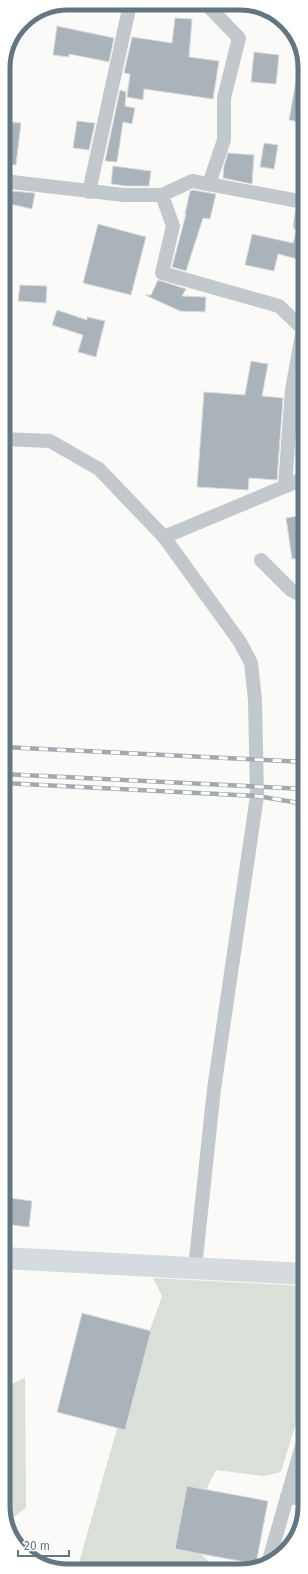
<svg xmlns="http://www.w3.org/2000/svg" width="308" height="1574" font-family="'Fira Sans',sans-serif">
  <rect width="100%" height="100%" fill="#fafaf8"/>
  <g fill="#dadfd7">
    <path d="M 153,1278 L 305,1286 L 305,1393 L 281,1472 L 265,1476 L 216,1470 L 183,1536 L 217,1570 L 77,1570 L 125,1400 L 162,1296 Z"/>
    <path d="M 25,1378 L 26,1508 L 7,1522 L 4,1515 L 3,1388 Z"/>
  </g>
  <g fill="#aab3b9" stroke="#dcdcda">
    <path d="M 175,18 L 192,19 L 189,57 L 219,61 L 213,99 L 144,89 L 143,100 L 127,97 L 130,74 L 124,73 L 132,37 L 172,43 Z"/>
    <path d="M 57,26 L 114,38 L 109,62 L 69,54 L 69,57 L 53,55 Z"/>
    <path d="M 254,52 L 279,55 L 276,84 L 251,82 Z"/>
    <path d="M 297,75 L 304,76 L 304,123 L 289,120 Z"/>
    <path d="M 120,90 L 126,92 L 125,106 L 135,108 L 132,124 L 123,122 L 117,162 L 105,161 Z"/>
    <path d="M 4,121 L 21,123 L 16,165 L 3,164 Z"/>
    <path d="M 77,121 L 95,123 L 89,150 L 73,148 Z"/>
    <path d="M 264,143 L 278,145 L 274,169 L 260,167 Z"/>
    <path d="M 228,153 L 254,155 L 252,184 L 223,178 L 224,166 Z"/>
    <path d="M 113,166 L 151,171 L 149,186 L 126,186 L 111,184 Z"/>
    <path d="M 193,190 L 216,194 L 210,219 L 203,218 L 186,271 L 172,267 L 186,214 L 185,214 L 190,191 Z"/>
    <path d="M 12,191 L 35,193 L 32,209 L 10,204 Z"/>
    <path d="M 98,224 L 146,237 L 131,295 L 83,283 Z"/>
    <path d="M 296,232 L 305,234 L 305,261 L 278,254 L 274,271 L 245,265 L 252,234 L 293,243 Z"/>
    <path d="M 158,280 L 186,289 L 182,296 L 206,297 L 205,312 L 180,311 L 145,295 L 151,295 Z"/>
    <path d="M 20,285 L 47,286 L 46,303 L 18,301 Z"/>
    <path d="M 57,310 L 87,320 L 87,317 L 105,321 L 96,357 L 78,352 L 83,335 L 52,325 Z"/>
    <path d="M 251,361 L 268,364 L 262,396 L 283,398 L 277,480 L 249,478 L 248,490 L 197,487 L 204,392 L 245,395 Z"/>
    <path d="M 298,428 L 305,429 L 305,457 L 296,456 Z"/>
    <path d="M 305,515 L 305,558 L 292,559 L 286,518 Z"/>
    <path d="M 3,1197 L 32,1201 L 29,1227 L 3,1224 Z"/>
    <path d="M 82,1313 L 151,1331 L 125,1430 L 57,1412 Z"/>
    <path d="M 187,1486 L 268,1501 L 256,1564 L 175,1549 Z"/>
  </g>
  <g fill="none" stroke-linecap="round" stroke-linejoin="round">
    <g stroke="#c3c8cc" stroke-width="14">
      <path d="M 207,5 L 239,38 L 224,98 L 224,140 L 211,178"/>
      <path d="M 3,181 L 124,195 L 162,195 L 192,181 L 304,202 L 300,225 L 305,225"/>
      <path d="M 89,192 L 130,4"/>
      <path d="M 162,195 L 173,226 L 162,273 L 279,306 L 303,329 L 305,321"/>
      <path d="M 3,439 L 50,441 L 99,469 L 164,537 L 240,642 L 251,663 L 255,700 L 257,796 L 214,1089 L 195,1268"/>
      <path d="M 285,486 L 292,390 L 303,329"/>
      <path d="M 164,537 L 305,478"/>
      <path d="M 261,560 L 291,590 L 305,597"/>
      <path d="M 287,1497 L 305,1499"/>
      <path d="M 269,1560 L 305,1435"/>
    </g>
    <path stroke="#d6dbdf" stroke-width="22" d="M 3,1258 L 305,1274"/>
    <defs>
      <g id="rail">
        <path d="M 3,747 L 305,762"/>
        <path d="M 3,774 L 305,789"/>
        <path d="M 3,783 L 257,796 L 305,804"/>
      </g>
    </defs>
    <use href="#rail" stroke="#a2aab0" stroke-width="4.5"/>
    <use href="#rail" stroke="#fff" stroke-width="3" stroke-dasharray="9" stroke-linecap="butt"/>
  </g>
  <path d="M0 0H308V1574H0ZM68 10H240A58 58 0 0 1 298 68V1506A58 58 0 0 1 240 1564H68A58 58 0 0 1 10 1506V68A58 58 0 0 1 68 10Z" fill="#fff" fill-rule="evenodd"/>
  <path fill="none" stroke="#657683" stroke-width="5" d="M68 10H240A58 58 0 0 1 298 68V1506A58 58 0 0 1 240 1564H68A58 58 0 0 1 10 1506V68A58 58 0 0 1 68 10Z"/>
  <path d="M18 1550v6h51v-6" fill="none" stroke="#657683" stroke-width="2"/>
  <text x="24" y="1550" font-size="12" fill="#657683" stroke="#ffffff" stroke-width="3" paint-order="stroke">20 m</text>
</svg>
